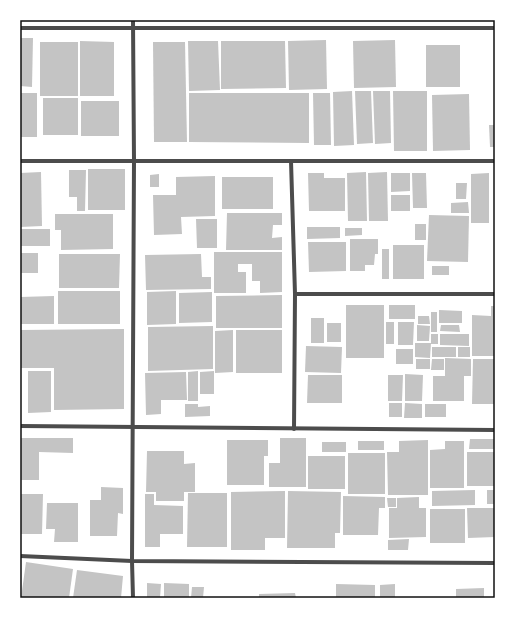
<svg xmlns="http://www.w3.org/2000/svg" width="515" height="618" font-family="Lato,sans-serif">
  <rect width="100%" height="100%" fill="#fff"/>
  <g fill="#c4c4c4">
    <path d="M 20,38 L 33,38 L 32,87 L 20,86 Z"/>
    <path d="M 326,40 L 327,89 L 289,90 L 288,41 Z"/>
    <path d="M 395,40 L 396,87 L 354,88 L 353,41 Z"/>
    <path d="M 80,41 L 114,42 L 114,96 L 80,96 Z"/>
    <path d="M 188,41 L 218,41 L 220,90 L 189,91 Z"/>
    <path d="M 221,41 L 285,41 L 286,88 L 221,89 Z"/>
    <rect x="40" y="42" width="38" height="54"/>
    <path d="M 153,42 L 185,42 L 187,142 L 154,142 Z"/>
    <rect x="426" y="45" width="34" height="42"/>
    <path d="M 352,91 L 354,145 L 334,146 L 333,92 Z"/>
    <path d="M 355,91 L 371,91 L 373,143 L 357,144 Z"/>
    <path d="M 373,91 L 390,91 L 391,143 L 375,144 Z"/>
    <path d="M 393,91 L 427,91 L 427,151 L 394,151 Z"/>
    <rect x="20" y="93" width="17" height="44"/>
    <path d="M 189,93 L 309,93 L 309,143 L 189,142 Z"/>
    <path d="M 313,93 L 330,93 L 331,145 L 314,145 Z"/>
    <path d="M 469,94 L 470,150 L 433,151 L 432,95 Z"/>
    <rect x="43" y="98" width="35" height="37"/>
    <rect x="81" y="101" width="38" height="35"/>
    <path d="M 489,125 L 495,125 L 495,147 L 490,147 Z"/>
    <rect x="88" y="169" width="37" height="41"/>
    <path d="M 69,170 L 86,170 L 85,211 L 77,211 L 77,197 L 69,197 Z"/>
    <path d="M 41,172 L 42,226 L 20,227 L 20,173 Z"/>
    <path d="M 366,172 L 367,221 L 348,221 L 347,173 Z"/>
    <path d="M 387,172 L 388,221 L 369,221 L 368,173 Z"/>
    <path d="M 308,173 L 324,173 L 324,178 L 345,178 L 345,211 L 309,211 Z"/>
    <path d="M 391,173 L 410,173 L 410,191 L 391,192 Z"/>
    <path d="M 412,173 L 426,173 L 427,208 L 413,208 Z"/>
    <path d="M 489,173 L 489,223 L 471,223 L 471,174 Z"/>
    <path d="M 159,174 L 159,187 L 150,187 L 150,175 Z"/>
    <path d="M 215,176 L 215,216 L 181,217 L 182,234 L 154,235 L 153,195 L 176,195 L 176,177 Z"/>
    <rect x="222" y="177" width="51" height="32"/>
    <path d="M 456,183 L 467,183 L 466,199 L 456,199 Z"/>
    <rect x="391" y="195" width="19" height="16"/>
    <path d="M 468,202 L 469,213 L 451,213 L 451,203 Z"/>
    <path d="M 227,213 L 282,213 L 282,225 L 273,225 L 272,238 L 282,237 L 282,250 L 226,250 Z"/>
    <path d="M 55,214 L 113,214 L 113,249 L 61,250 L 61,230 L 55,230 Z"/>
    <path d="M 429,215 L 469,216 L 468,262 L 427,261 Z"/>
    <path d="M 196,219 L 217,219 L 217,248 L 197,248 Z"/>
    <rect x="415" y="224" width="11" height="16"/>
    <path d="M 307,227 L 340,227 L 340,238 L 307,239 Z"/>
    <path d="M 345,228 L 362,228 L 362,235 L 345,236 Z"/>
    <rect x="20" y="229" width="30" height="17"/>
    <path d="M 350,239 L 378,239 L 378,254 L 375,254 L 374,265 L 365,265 L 365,271 L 350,271 Z"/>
    <path d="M 308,242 L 346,242 L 346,271 L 309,272 Z"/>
    <rect x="393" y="245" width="31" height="34"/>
    <rect x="382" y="249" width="7" height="30"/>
    <path d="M 214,252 L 282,252 L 282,292 L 260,293 L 260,281 L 252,281 L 252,264 L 238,264 L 238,272 L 246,272 L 246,293 L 214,293 Z"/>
    <rect x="20" y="253" width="18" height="20"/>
    <path d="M 59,254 L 120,254 L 119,288 L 59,288 Z"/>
    <path d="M 201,254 L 202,277 L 211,277 L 211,289 L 146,290 L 145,255 Z"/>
    <rect x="432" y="266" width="17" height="9"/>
    <rect x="58" y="291" width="62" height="33"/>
    <path d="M 176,291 L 176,324 L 147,325 L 147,292 Z"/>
    <path d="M 212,292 L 212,322 L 179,323 L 179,293 Z"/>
    <path d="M 282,295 L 282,328 L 216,328 L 216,296 Z"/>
    <path d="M 54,296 L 54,324 L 20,324 L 20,297 Z"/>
    <rect x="346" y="305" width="38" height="53"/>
    <rect x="389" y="305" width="26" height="14"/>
    <path d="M 491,306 L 495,306 L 495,356 L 472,356 L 472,315 L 491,316 Z"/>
    <path d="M 439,310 L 462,311 L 462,323 L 439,323 Z"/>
    <rect x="431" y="312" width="6" height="20"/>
    <path d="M 418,316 L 429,316 L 430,324 L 418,324 Z"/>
    <rect x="311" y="318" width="13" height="25"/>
    <rect x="386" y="322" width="8" height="22"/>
    <path d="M 398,322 L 414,322 L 413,345 L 398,345 Z"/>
    <rect x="327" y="323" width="14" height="19"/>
    <path d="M 417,325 L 430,326 L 429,341 L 417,341 Z"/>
    <path d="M 441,325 L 459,325 L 460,332 L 440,331 Z"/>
    <path d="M 213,326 L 213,369 L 148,371 L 148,327 Z"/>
    <path d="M 124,329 L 124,409 L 54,410 L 54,368 L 20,368 L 20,330 Z"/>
    <path d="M 233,330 L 233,372 L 215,373 L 215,331 Z"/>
    <rect x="236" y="330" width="46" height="43"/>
    <rect x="431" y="334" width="7" height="10"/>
    <path d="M 440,334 L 469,334 L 469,346 L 440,345 Z"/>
    <path d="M 415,343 L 431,343 L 430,358 L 415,357 Z"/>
    <path d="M 306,346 L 342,347 L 341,373 L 305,372 Z"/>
    <rect x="432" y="347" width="24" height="10"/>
    <rect x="458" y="347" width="12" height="10"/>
    <rect x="396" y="349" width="17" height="15"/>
    <path d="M 445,358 L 471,359 L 471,376 L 464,376 L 464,401 L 433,401 L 433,376 L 445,376 Z"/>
    <rect x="416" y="359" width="14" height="10"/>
    <path d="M 432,359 L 444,359 L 444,370 L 431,370 Z"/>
    <path d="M 473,359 L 495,359 L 495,404 L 472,404 Z"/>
    <path d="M 28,371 L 51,371 L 51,412 L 28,413 Z"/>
    <path d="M 198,371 L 198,401 L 188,401 L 188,372 Z"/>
    <path d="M 214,371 L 214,394 L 200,394 L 200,372 Z"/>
    <path d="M 186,372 L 187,400 L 161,400 L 161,414 L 146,415 L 145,373 Z"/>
    <path d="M 405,374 L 423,375 L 422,401 L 405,401 Z"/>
    <path d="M 308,375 L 342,375 L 342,403 L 307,403 Z"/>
    <path d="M 388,375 L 403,375 L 402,401 L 388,401 Z"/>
    <rect x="389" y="403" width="13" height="14"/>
    <path d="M 405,403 L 422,404 L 422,418 L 404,418 Z"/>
    <path d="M 185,404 L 198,404 L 198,407 L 210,406 L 210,416 L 185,417 Z"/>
    <rect x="425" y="404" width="21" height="13"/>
    <path d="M 20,438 L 73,438 L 73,453 L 39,452 L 39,480 L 20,480 Z"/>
    <path d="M 280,438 L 306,438 L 306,487 L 269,487 L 269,463 L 280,463 Z"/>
    <path d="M 470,439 L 495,439 L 495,449 L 469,449 Z"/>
    <path d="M 227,440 L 268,440 L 268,456 L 264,456 L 264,485 L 227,485 Z"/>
    <path d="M 428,440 L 428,495 L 388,495 L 387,452 L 399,452 L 399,441 Z"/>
    <rect x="358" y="441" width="26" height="9"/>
    <path d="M 445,441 L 464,441 L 464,488 L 430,488 L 430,450 L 445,449 Z"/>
    <rect x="322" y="442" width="24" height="10"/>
    <path d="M 147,451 L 184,451 L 184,464 L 195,463 L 195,492 L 184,492 L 184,501 L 156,501 L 156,492 L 146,492 Z"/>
    <rect x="467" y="452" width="28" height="34"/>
    <rect x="348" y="453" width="37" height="41"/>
    <rect x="308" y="456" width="37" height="33"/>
    <path d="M 101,487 L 123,488 L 123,514 L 118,513 L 117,536 L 90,536 L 90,500 L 101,500 Z"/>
    <path d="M 475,490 L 475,505 L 432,506 L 432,491 Z"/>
    <rect x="487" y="490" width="8" height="14"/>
    <path d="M 285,491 L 285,538 L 265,538 L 265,550 L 231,550 L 231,492 Z"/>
    <path d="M 288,491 L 341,492 L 340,533 L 335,533 L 335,548 L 287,548 Z"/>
    <path d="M 188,493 L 227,493 L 227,547 L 187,547 Z"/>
    <path d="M 20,494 L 43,494 L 42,534 L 20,534 Z"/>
    <path d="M 145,494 L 154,494 L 154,505 L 183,506 L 183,534 L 160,534 L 160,547 L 145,547 Z"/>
    <path d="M 343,496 L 385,497 L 385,508 L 379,508 L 378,535 L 343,535 Z"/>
    <path d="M 419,497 L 419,508 L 426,508 L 426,537 L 389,538 L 389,508 L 397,508 L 397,498 Z"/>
    <path d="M 387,498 L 396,498 L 396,507 L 388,507 Z"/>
    <path d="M 47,503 L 78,503 L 78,542 L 54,542 L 55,529 L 46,529 Z"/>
    <path d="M 467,508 L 495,508 L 495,537 L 468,538 Z"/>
    <rect x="430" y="509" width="35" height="34"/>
    <path d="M 409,539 L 408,550 L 388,550 L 388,540 Z"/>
    <path d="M 26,562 L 73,569 L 69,598 L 21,598 Z"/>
    <path d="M 77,570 L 123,576 L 121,598 L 73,598 Z"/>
    <path d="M 147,583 L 161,584 L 160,598 L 147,598 Z"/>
    <path d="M 164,583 L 189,584 L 189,598 L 164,598 Z"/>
    <path d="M 336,584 L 375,585 L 375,598 L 336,598 Z"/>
    <path d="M 395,584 L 395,598 L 380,598 L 380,585 Z"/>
    <path d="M 192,587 L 204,587 L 203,598 L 191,598 Z"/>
    <path d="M 484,588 L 484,598 L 456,598 L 456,589 Z"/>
    <path d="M 295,593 L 296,598 L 259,598 L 259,594 Z"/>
  </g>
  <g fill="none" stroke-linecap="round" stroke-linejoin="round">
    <g stroke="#4c4c4c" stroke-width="4">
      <path d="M 133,20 L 134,161 L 132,561 L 133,598"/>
      <path d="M 20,28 L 495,28"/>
      <path d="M 20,161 L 495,161"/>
      <path d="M 291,161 L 295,294 L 294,429"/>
      <path d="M 295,294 L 495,294"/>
      <path d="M 20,426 L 495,430"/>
      <path d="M 20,556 L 132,561 L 495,563"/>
    </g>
  </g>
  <rect width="515" height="618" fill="none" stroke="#ffffff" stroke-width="42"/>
  <rect x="21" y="21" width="473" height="576" fill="none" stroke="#111" stroke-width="1.5"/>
</svg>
